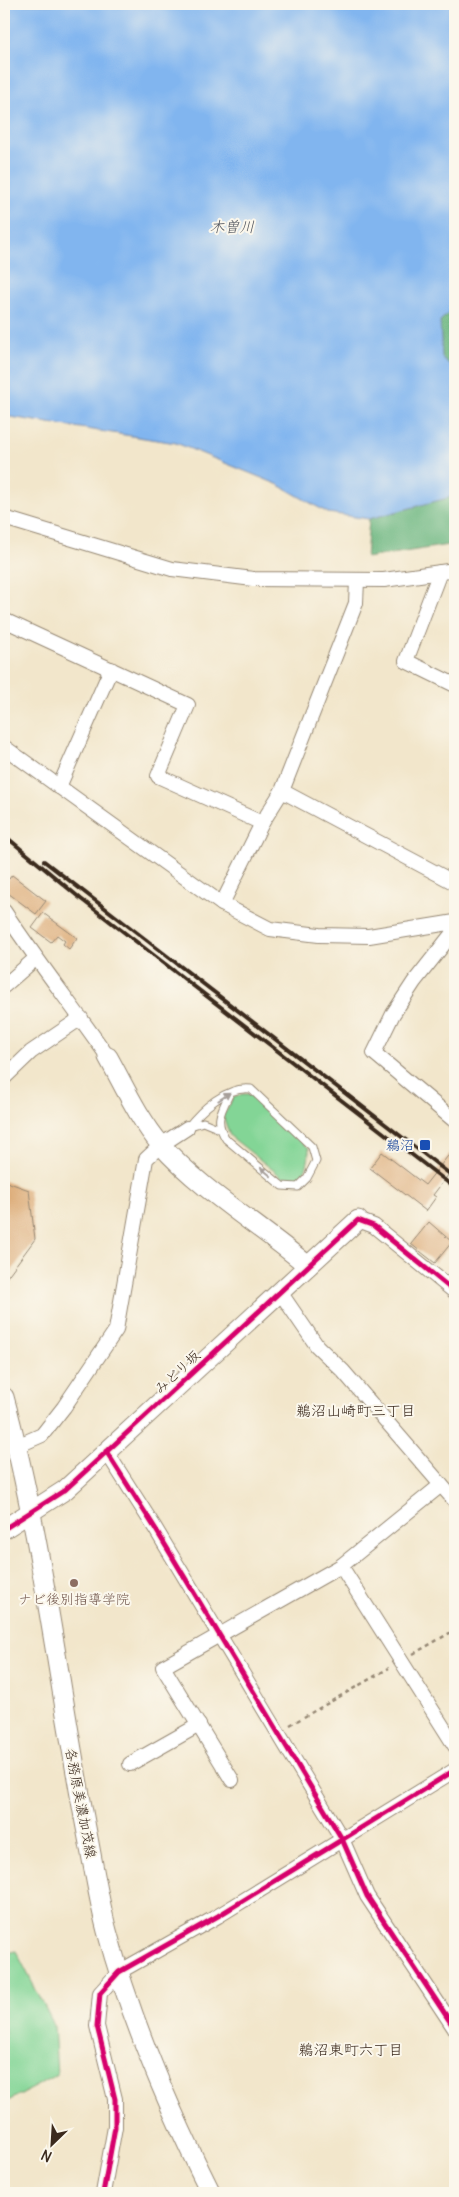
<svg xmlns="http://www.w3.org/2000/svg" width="459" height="2197" font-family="Delius,'Klee One',sans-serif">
  <rect width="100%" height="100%" fill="#fbf7ec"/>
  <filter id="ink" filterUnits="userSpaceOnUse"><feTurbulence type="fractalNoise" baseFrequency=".02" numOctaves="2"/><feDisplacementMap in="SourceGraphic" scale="10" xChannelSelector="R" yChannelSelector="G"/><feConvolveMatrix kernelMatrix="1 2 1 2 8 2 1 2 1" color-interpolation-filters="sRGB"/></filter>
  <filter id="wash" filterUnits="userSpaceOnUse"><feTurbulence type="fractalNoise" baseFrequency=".0096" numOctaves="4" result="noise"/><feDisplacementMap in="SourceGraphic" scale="20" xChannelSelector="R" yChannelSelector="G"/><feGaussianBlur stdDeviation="1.12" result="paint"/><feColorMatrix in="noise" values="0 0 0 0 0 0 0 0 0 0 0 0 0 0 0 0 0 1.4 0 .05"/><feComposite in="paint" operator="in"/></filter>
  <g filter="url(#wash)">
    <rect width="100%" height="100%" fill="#f2e6cb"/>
    <g fill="#83d596" stroke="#5f805a">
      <path d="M 242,1094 L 250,1094 L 309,1148 C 309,1163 307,1172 295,1182 L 287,1181 L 230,1136 L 223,1116 L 233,1098 Z"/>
      <path d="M 16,1951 L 54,2025 L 57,2075 L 4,2103 L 4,1954 Z"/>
    </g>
    <g fill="#6ab67f" stroke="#52704e">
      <path d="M 455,307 L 455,369 L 442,358 L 440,321 Z"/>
      <path d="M 455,496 L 455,544 L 366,558 L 369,519 Z"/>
    </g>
    <path fill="#81b5ef" stroke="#5e7086" d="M 4,4 L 455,4 L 455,307 L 440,321 L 442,358 L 455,369 L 455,496 L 369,519 L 328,513 L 279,485 L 176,443 L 4,416 Z"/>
    <g id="blocks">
      <g fill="#deaf7d">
        <path d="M 12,875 L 46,901 L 36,914 L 4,890 L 4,879 L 6,877 L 9,879 Z"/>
        <path d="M 43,913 L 77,938 L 69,949 L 63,944 L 65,941 L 57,935 L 51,942 L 32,928 Z"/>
        <path d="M 455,1147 L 455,1166 L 433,1195 L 436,1197 L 426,1211 L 370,1168 L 382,1152 L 425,1185 Z"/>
        <path d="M 4,1181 L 29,1190 L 35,1239 L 4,1281 Z"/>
        <path d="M 429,1222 L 452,1242 L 435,1263 L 411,1244 Z"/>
      </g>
    </g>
  </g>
  <g filter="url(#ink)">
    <use href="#blocks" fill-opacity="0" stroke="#968874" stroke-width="1"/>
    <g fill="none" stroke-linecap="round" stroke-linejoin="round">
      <defs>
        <g id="lane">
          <path d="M 187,1127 L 203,1122 L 220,1129"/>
          <path d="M 187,1128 C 201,1110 226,1086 251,1089 L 312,1147 L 316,1161 L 307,1178 L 298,1187 L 282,1186 L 226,1139 C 214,1121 221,1111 230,1093"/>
        </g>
        <g id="street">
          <path d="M 4,518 L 172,569 L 253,579 L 384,580 L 455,570"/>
          <path d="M 440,572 L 406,661 L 455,685"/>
          <path d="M 357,581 L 356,603 L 282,791 L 455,883"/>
          <path d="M 4,620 L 188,705 L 158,776 L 262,823"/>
          <path d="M 4,747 L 222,904 L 270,929 L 319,935 L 369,936 L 455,922"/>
          <path d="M 59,787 L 111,669"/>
          <path d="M 222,904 L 262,823 L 282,791"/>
          <path d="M 4,911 C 37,961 74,1008 108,1057"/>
          <path d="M 455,930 L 414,982 L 393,1014 L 374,1053 L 455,1121"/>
          <path d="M 4,986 L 35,959"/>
          <path d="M 4,1078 L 31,1052 L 81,1018"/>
          <path d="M 358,1220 L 374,1226 L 455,1292"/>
          <path d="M 280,1292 L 317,1346 L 343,1371 L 455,1501"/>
          <path d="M 17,1446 L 42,1435 L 64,1407 L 116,1330 L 146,1159 L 161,1145 L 187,1128"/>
          <path d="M 106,1451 L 155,1528 L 342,1839 L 367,1896 L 455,2029"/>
          <path d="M 341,1566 L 455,1746"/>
          <path d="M 130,1764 L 199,1725"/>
          <path d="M 232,1780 L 163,1667 L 341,1566 L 441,1485"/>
          <path d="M 103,2193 L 115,2127 L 115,2099 L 97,2026 L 100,1993 L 119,1972 L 218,1916 L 455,1770"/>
        </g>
        <g id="secondary">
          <path d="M 108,1057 C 124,1086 139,1119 161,1145 C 203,1192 260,1225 308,1266"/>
          <path d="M 4,1397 C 43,1541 59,1691 88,1838 C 94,1869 99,1901 107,1931 C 131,2022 169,2109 211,2193"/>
          <path d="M 4,1529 L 65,1490 L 358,1220"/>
        </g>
      </defs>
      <use href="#lane" stroke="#968874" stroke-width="9"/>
      <use href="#street" stroke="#968874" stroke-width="16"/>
      <use href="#secondary" stroke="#968874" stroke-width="21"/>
      <g stroke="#968874" stroke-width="2.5" stroke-dasharray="4 4" stroke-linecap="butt">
        <path d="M 413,1654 L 455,1630"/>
        <path d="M 290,1725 L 389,1668"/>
      </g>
      <use href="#lane" stroke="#fff" stroke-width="7"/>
      <use href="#street" stroke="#fff" stroke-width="14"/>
      <use href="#secondary" stroke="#fff" stroke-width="19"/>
      <g stroke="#3b2a1e" stroke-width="4">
        <path d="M 4,835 L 81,899 L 455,1188"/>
        <path d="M 44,861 L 455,1178"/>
      </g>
      <defs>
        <g id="cycleway">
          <path d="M 106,1451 L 155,1528 L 342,1839 L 367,1896 L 455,2029"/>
          <path d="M 4,1529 L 65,1490 L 358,1220 L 374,1226 L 455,1292"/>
          <path d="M 103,2193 L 115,2127 L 115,2099 L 97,2026 L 100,1993 L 119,1972 L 218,1916 L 455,1770"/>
        </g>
      </defs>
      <use href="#cycleway" stroke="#fbf7ec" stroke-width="8"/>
      <use href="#cycleway" stroke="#d6006c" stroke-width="5"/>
    </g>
    <defs><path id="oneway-solid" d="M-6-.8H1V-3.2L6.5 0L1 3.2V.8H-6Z" transform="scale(1.25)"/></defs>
    <g fill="#a79f9a">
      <use href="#oneway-solid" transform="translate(224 1097) rotate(-32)"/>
      <use href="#oneway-solid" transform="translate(266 1172) rotate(-140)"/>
    </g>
  </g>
  <rect fill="#1a4fb4" stroke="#fbf7ec" stroke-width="2" x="419" y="1139" width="12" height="12" rx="2.5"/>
  <circle fill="#8d6e63" stroke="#fbf7ec" stroke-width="2" cx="74" cy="1583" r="5"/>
  <g text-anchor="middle" stroke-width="4" stroke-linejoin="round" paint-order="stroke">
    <g font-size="14" fill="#164399" stroke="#fbf7ec" text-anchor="end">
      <text x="414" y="1150">鵜沼</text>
    </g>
    <g font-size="14" fill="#3b2a1e" stroke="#fbf7ec">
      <text transform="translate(177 1372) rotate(-43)" y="5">みどり坂</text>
      <text transform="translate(81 1803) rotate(79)" y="5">各務原美濃加茂線</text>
    </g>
    <g font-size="14" fill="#785e54" stroke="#fbf7ec">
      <text x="74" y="1604">ナビ後別指導学院</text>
    </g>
    <g font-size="15" font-style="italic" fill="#50545d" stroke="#fbf7ec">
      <text x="232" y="232">木曽川</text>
    </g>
    <g font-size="15" fill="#3b2a1e" stroke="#fbf7ec">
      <text x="356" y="1416">鵜沼山崎町三丁目</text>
      <text x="351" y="2055">鵜沼東町六丁目</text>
    </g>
  </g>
  <rect width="459" height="2197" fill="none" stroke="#fbf7ec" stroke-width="20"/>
  <g transform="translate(52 2144) rotate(205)" stroke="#fbf7ec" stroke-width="4" paint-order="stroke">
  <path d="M0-4L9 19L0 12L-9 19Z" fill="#3b2a1e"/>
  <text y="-8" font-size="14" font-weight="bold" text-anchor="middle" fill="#3b2a1e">N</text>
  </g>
</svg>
